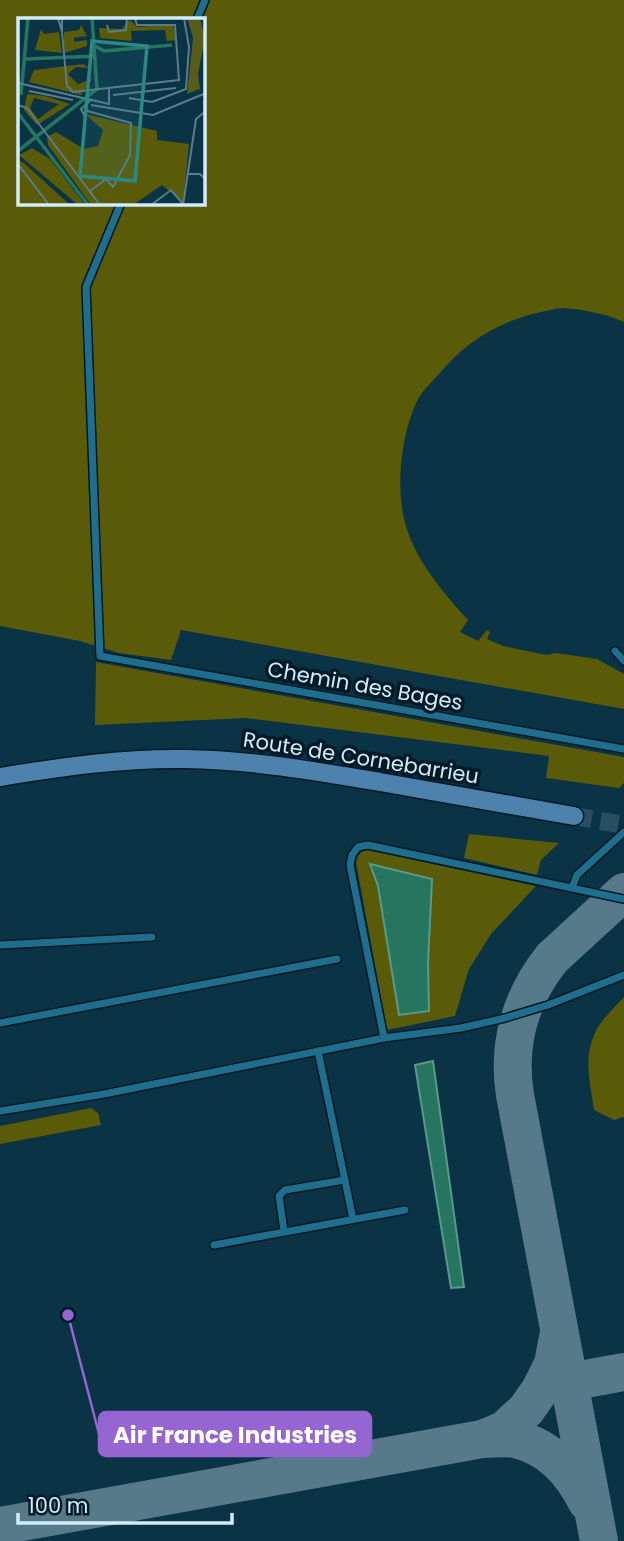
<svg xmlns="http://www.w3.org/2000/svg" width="624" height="1541" font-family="Poppins,sans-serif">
  <rect width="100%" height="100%" fill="#0a3345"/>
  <g fill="#5a5b09" fill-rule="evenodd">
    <path d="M 0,0 L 624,0 L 624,322 C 607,314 581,309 562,308 C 555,308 548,311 541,312 C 500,321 465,342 439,374 C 432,382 423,390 418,399 C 403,429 397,474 402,508 C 408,552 439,588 468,620 L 460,632 L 478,641 L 487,630 L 490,632 L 487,639 L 503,646 L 546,655 L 556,653 L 597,659 L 624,674 L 624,709 L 181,630 L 171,660 L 119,653 L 80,641 L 0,626 ZM 19,19 L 203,19 L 203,203 L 19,203 Z"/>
    <path d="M 96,662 L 624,757 L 624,783 L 619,788 L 546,778 L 549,756 L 246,718 L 95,725 Z"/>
    <path d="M 469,834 L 559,843 L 541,860 L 537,875 L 464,858 Z"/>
    <path d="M 365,850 L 372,851 L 536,886 L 491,934 L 469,969 L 455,1016 L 387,1030 L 356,862 L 359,854 ZM 371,864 L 428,963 L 428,1011 L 399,1015 L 378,886 Z"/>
    <path d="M 624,997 L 624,1117 L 614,1120 L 594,1110 C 590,1080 582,1055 598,1027 C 605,1016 616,1006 624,997 Z"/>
    <path d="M 91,1108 L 98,1113 L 101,1125 L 0,1144 L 0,1126 Z"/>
  </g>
  <g fill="#25755f" stroke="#59998e" stroke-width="2">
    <path d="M 370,864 L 432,879 L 428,963 L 429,1011 L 399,1015 L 378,886 Z"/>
    <path d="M 433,1061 L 464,1287 L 451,1288 L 415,1065 Z"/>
  </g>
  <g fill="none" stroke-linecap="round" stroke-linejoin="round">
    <g stroke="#567a8a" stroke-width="38">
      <path d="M 569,1382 L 624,1372"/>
      <path d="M 482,1439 L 504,1430 L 526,1410 L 540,1390 L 553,1364 L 558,1337"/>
      <path d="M 0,1526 L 482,1439 C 493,1439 505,1437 515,1439 C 550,1447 571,1471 587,1502"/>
      <path d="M 599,1541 L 515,1095 C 507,1045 520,998 552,958 L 624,892"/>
    </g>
    <path stroke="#284f60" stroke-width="18" stroke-dasharray="18 9" stroke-linecap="butt" d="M 574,816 L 624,825"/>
    <defs>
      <g id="service">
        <path d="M 197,19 L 205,0"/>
        <path d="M 121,203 L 86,287 L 100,656 L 624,749"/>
        <path d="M 615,651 L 624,661"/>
        <path d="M 572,888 L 577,875 L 624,832"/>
        <path d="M 0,945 L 152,937"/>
        <path d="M 0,1023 L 337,959"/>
        <path d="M 384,1038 L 350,865 L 352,855 L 358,847 L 368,845 L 624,899"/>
        <path d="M 318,1051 L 353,1219"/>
        <path d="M 0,1111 L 104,1094 L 384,1038 L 461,1028 L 505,1018 L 548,1005 L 624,975"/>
        <path d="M 284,1231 L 279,1196 L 285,1190 L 345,1180"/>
        <path d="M 214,1245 L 405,1210"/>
      </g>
      <path id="secondary" d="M 0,777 C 61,767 123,758 185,759 C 251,760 315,771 380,782 C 445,794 510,805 574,816"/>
    </defs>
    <use href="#service" stroke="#031a24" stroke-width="10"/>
    <use href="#secondary" stroke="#031a24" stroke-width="21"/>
    <use href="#service" stroke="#1f6e8e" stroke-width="7"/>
    <use href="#secondary" stroke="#4e82ae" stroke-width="18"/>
  </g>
  <g text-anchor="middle" stroke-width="7" stroke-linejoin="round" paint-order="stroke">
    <g font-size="21" fill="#d1edfc" stroke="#001a27">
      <text transform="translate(365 686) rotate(10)" y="7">Chemin des Bages</text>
      <text transform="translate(361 758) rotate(9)" y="7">Route de Cornebarrieu</text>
    </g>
  </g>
  <g transform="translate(18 18)">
    <rect width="187" height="187" fill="#0a3345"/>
    <path d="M 111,2 L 120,9 L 155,6 L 158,22 L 149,23 L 147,12 L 113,13 L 114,23 L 82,20 L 81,10 L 104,11 ZM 63,7 L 69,18 L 56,20 L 56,24 L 69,22 L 69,28 L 46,35 L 46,14 L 61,12 ZM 23,11 L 26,16 L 41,14 L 44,35 L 17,32 ZM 65,46 L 71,50 L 58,49 L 50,56 L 60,66 L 74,61 L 63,77 L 11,64 L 16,52 ZM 9,76 L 27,78 L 52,86 L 19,107 L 6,92 ZM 16,80 L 41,86 L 20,101 L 12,90 ZM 67,96 L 139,113 L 139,122 L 171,126 L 165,184 L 144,167 L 115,187 L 73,187 L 30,127 L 29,119 L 38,114 L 66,131 L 80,128 L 85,112 ZM 14,130 L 32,141 L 67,187 L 60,187 L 1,137 ZM 0,142 L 6,145 L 52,187 L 0,187 Z" fill="#5a5b09" fill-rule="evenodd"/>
    <path d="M 169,0 L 182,0 L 187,20 L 180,56 L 182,71 L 169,76 L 175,20 Z" fill="#595b1b"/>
    <path fill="none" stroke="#25755f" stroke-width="3.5" d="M 77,28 L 86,33 L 154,27M 8,41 L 78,38M 3,77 L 10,0M 0,95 L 70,187M 0,133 L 79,71 L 74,0"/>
    <path fill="none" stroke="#5a7d8e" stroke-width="2" d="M 40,0 L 44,14 L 44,0M 89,7 L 91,14 L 108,12 L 109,0M 44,14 L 49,68 L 55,74 L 161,62 L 157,7 L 119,7 L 117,0M 0,65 L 91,86 L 91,69M 11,73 L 55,82M 95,77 L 158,70M 111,80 L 134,84M 134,84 L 168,71 L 171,29 L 166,0M 0,87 L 9,90 L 82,187M 73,87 L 135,97 L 188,75M 66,92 L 113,105 L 112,137 L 95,169 L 88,161 L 72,173M 68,101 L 63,91 L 74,81M 0,146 L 31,187M 169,156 L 182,156 L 188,162M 133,187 L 153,172 L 165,186M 165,187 L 178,101 L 188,93"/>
    <path fill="#2c8883" fill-opacity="0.15" stroke="#2c8883" stroke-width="3.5" d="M 74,23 L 129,28 L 117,163 L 62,158 Z"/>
    <rect width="187" height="187" fill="none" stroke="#d1edfc" stroke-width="3.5"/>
  </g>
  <path fill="none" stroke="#9566d1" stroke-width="2.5" d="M68 1315L99 1434"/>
  <circle fill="#9566d1" stroke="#001a27" stroke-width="2.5" cx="68" cy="1315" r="7"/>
  <rect fill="#9566d1" stroke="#9566d1" stroke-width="2.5" x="99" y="1412" width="272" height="44" rx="7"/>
  <g font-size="23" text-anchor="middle" font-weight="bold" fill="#fff">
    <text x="235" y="1443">Air France Industries</text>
  </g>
  <path d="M18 1513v10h214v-10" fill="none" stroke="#d1edfc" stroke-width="3.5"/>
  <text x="28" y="1513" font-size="21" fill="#d1edfc" stroke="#001a27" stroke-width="5" paint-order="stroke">100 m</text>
</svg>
